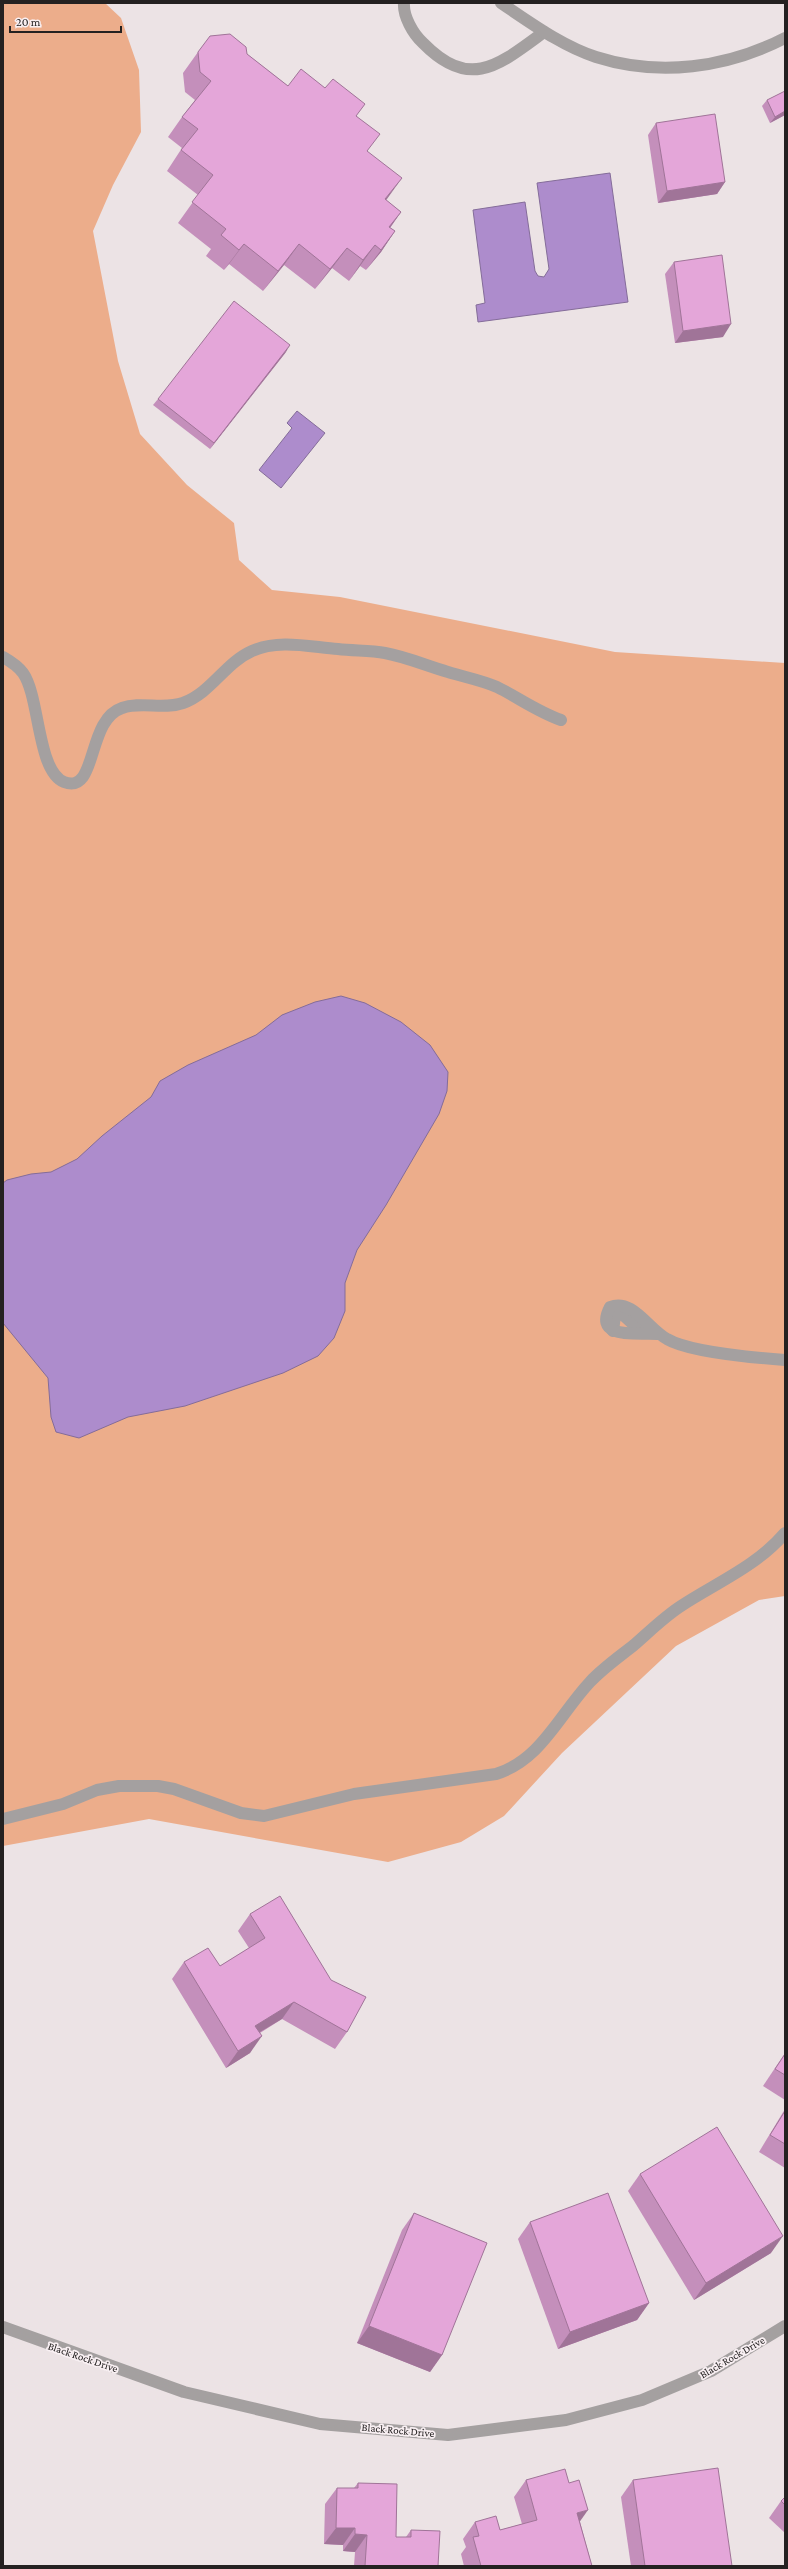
<svg xmlns="http://www.w3.org/2000/svg" width="788" height="2569" font-family="'Crimson Pro',serif">
  <rect width="100%" height="100%" fill="#ece3e5"/>
  <path fill="#ecad8b" d="M 3,3 L 105,3 L 121,18 L 139,70 L 141,132 L 113,185 L 93,231 L 118,361 L 140,434 L 187,485 L 234,523 L 239,560 L 272,590 L 340,597 L 615,652 L 785,663 L 785,1596 L 759,1600 L 676,1646 L 562,1753 L 504,1816 L 461,1842 L 388,1862 L 149,1819 L 3,1846 Z"/>
  <g fill="#ad8ccc" stroke="#846c99">
    <path d="M 610,173 L 628,302 L 478,322 L 476,305 L 485,303 L 473,210 L 525,202 L 535,271 L 538,276 L 544,277 L 549,269 L 537,183 Z"/>
    <path d="M 297,411 L 325,433 L 281,488 L 259,470 L 292,428 L 287,423 Z"/>
    <path d="M 341,996 L 365,1003 L 401,1022 L 430,1045 L 448,1072 L 447,1091 L 439,1114 L 386,1205 L 357,1250 L 345,1283 L 345,1311 L 334,1338 L 318,1356 L 283,1373 L 185,1406 L 128,1417 L 79,1438 L 56,1432 L 51,1417 L 48,1378 L 3,1323 L 3,1183 L 7,1180 L 31,1174 L 51,1172 L 77,1159 L 102,1136 L 151,1097 L 160,1081 L 188,1065 L 256,1035 L 282,1015 L 315,1002 Z"/>
  </g>
  <g fill="none" stroke-linecap="round" stroke-linejoin="round">
    <g stroke="#a4a0a0" stroke-width="12">
      <path d="M 404,3 C 403,16 413,34 423,43 C 470,91 499,65 544,32"/>
      <path d="M 501,3 C 531,23 562,46 596,57 C 659,77 727,68 785,38"/>
      <path d="M 3,657 C 10,661 18,666 23,673 C 40,697 37,771 64,782 C 98,795 86,720 122,708 C 141,701 163,710 183,703 C 211,693 225,663 252,651 C 279,639 310,647 338,649 C 354,651 370,650 385,653 C 407,657 427,666 448,672 C 464,677 481,680 497,687 C 519,698 538,712 561,720"/>
      <path d="M 613,1331 L 615,1316 L 621,1313 L 643,1333"/>
      <path d="M 659,1334 C 641,1332 592,1341 610,1307 C 633,1298 648,1329 667,1339 C 689,1352 758,1358 785,1360"/>
      <path d="M 3,1819 L 63,1804 L 97,1790 L 119,1786 L 158,1786 L 174,1789 L 241,1813 L 264,1816 L 354,1794 L 496,1774 C 541,1760 559,1715 590,1682 C 603,1668 619,1657 634,1645 C 649,1632 664,1617 681,1606 C 716,1583 757,1566 785,1533"/>
      <path d="M 3,2327 L 184,2392 L 320,2424 L 448,2435 L 566,2420 L 642,2400 L 711,2371 L 785,2326"/>
    </g>
  </g>
  <g fill="#c48fbb">
    <path d="M 198,52 L 247,54 L 288,86 L 357,116 L 368,152 L 386,200 L 401,212 L 390,228 L 395,231 L 381,252 L 366,270 L 360,266 L 349,281 L 332,268 L 315,289 L 284,265 L 263,291 L 229,264 L 224,270 L 206,256 L 211,249 L 178,223 L 198,195 L 167,171 L 182,148 L 168,137 L 182,117 L 195,100 L 185,92 L 183,73 Z"/>
    <path d="M 767,100 L 785,115 L 770,123 L 762,106 Z"/>
    <path d="M 656,123 L 725,182 L 717,194 L 658,203 L 648,135 Z"/>
    <path d="M 674,262 L 723,337 L 675,343 L 665,274 Z"/>
    <path d="M 286,352 L 210,449 L 153,405 L 158,399 Z"/>
    <path d="M 250,1914 L 347,2032 L 335,2049 L 282,2019 L 260,2033 L 250,2053 L 226,2068 L 172,1979 L 184,1962 L 220,1966 L 249,1948 L 238,1931 Z"/>
    <path d="M 785,2053 L 785,2100 L 763,2086 Z"/>
    <path d="M 785,2109 L 785,2168 L 759,2152 Z"/>
    <path d="M 640,2174 L 771,2253 L 694,2300 L 628,2191 Z"/>
    <path d="M 414,2213 L 442,2355 L 430,2372 L 357,2343 L 402,2230 Z"/>
    <path d="M 530,2222 L 649,2303 L 637,2320 L 558,2349 L 518,2239 Z"/>
    <path d="M 526,2480 L 580,2522 L 592,2566 L 464,2566 L 461,2554 L 466,2547 L 463,2539 L 475,2522 L 500,2530 L 522,2524 L 514,2497 Z"/>
    <path d="M 633,2480 L 732,2566 L 631,2566 L 621,2497 Z"/>
    <path d="M 358,2483 L 396,2537 L 406,2537 L 411,2530 L 438,2566 L 354,2566 L 355,2552 L 343,2551 L 343,2545 L 324,2544 L 325,2504 L 337,2488 L 354,2488 Z"/>
    <path d="M 785,2497 L 785,2533 L 769,2518 L 781,2501 Z"/>
  </g>
  <g fill="#a07498">
    <path d="M 785,111 L 785,115 L 770,123 L 775,117 Z"/>
    <path d="M 402,178 L 387,199 L 371,219 L 385,199 Z"/>
    <path d="M 725,182 L 717,194 L 658,203 L 667,191 Z"/>
    <path d="M 401,212 L 387,232 L 375,247 L 389,227 Z"/>
    <path d="M 395,231 L 381,252 L 366,270 L 381,250 Z"/>
    <path d="M 244,244 L 229,264 L 224,270 L 239,250 Z"/>
    <path d="M 299,244 L 284,265 L 263,291 L 278,271 Z"/>
    <path d="M 375,245 L 360,266 L 349,281 L 363,260 Z"/>
    <path d="M 347,248 L 332,268 L 315,289 L 330,269 Z"/>
    <path d="M 731,324 L 723,337 L 675,343 L 683,331 Z"/>
    <path d="M 290,345 L 286,352 L 210,449 L 214,443 Z"/>
    <path d="M 294,2002 L 282,2019 L 243,2042 L 255,2026 Z"/>
    <path d="M 262,2036 L 250,2053 L 226,2068 L 238,2051 Z"/>
    <path d="M 783,2236 L 771,2253 L 694,2300 L 706,2283 Z"/>
    <path d="M 649,2303 L 637,2320 L 558,2349 L 570,2332 Z"/>
    <path d="M 369,2326 L 442,2355 L 430,2372 L 357,2343 Z"/>
    <path d="M 588,2510 L 576,2527 L 577,2513 Z"/>
    <path d="M 336,2528 L 355,2528 L 343,2545 L 324,2544 Z"/>
    <path d="M 355,2534 L 367,2535 L 355,2552 L 343,2551 Z"/>
  </g>
  <g fill="#e4a6d9" stroke="#a07498">
    <path d="M 230,34 L 246,47 L 247,54 L 288,86 L 301,69 L 325,88 L 333,79 L 365,104 L 356,116 L 380,134 L 367,151 L 402,178 L 385,199 L 401,212 L 389,227 L 395,231 L 381,250 L 375,245 L 363,260 L 347,248 L 330,269 L 299,244 L 278,271 L 244,244 L 239,250 L 221,235 L 226,229 L 192,202 L 213,175 L 181,150 L 198,129 L 182,117 L 211,81 L 200,72 L 198,52 L 210,36 Z"/>
    <path d="M 785,91 L 785,111 L 775,117 L 767,100 Z"/>
    <path d="M 715,114 L 725,182 L 667,191 L 656,123 Z"/>
    <path d="M 722,255 L 731,324 L 683,331 L 674,262 Z"/>
    <path d="M 234,301 L 290,345 L 214,443 L 158,399 Z"/>
    <path d="M 280,1896 L 331,1980 L 366,1997 L 347,2032 L 294,2002 L 255,2026 L 262,2036 L 238,2051 L 184,1962 L 208,1948 L 220,1966 L 265,1938 L 250,1914 Z"/>
    <path d="M 785,2054 L 785,2075 L 775,2069 Z"/>
    <path d="M 785,2111 L 785,2144 L 770,2135 Z"/>
    <path d="M 717,2127 L 783,2236 L 706,2283 L 640,2174 Z"/>
    <path d="M 608,2193 L 649,2303 L 570,2332 L 530,2222 Z"/>
    <path d="M 414,2213 L 487,2243 L 442,2355 L 369,2326 Z"/>
    <path d="M 718,2468 L 732,2566 L 645,2566 L 633,2480 Z"/>
    <path d="M 565,2469 L 569,2483 L 579,2480 L 588,2510 L 577,2513 L 592,2566 L 481,2566 L 473,2537 L 479,2536 L 475,2522 L 496,2516 L 500,2530 L 537,2520 L 526,2480 Z"/>
    <path d="M 358,2483 L 397,2484 L 396,2537 L 411,2537 L 411,2530 L 440,2531 L 438,2566 L 365,2566 L 367,2535 L 355,2534 L 355,2528 L 336,2528 L 337,2488 L 358,2488 Z"/>
    <path d="M 785,2497 L 785,2505 L 781,2501 Z"/>
  </g>
  <g text-anchor="middle" stroke-width="3.5" stroke-linejoin="round" paint-order="stroke">
    <g font-size="11" fill="#242121" stroke="#f9f0f3">
      <text transform="translate(83 2357) rotate(19)" y="4">Black Rock Drive</text>
      <text transform="translate(732 2357) rotate(-30)" y="4">Black Rock Drive</text>
      <text transform="translate(398 2430) rotate(5)" y="4">Black Rock Drive</text>
    </g>
  </g>
  <rect width="788" height="2569" fill="none" stroke="#242121" stroke-width="8"/>
  <path d="M10 26v6h111v-6" fill="none" stroke="#242121" stroke-width="2"/>
  <text x="16" y="26" font-size="12" fill="#242121" stroke="#f9f0f3" stroke-width="3" paint-order="stroke">20 m</text>
</svg>
